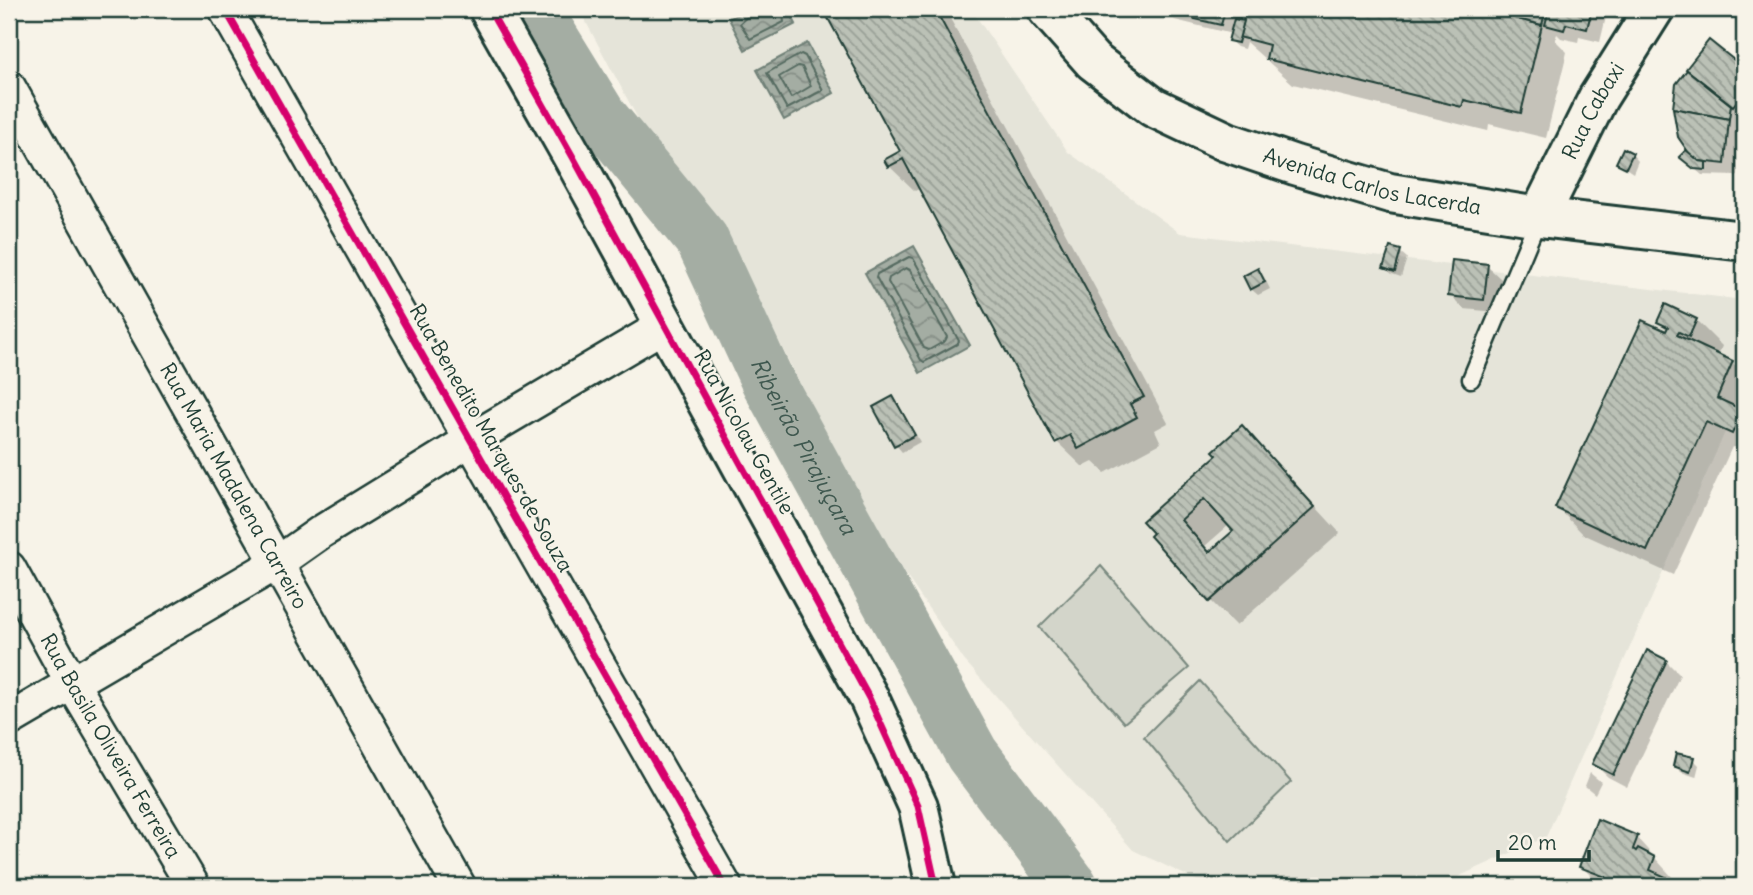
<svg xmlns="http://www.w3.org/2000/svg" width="1753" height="895" font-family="Delius,sans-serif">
  <defs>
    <pattern id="water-waves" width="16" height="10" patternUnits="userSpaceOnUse" patternTransform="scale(1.75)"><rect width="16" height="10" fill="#a4ada3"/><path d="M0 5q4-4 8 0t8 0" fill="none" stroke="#858e86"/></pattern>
    <pattern id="building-back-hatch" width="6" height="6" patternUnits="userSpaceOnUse" patternTransform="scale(1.75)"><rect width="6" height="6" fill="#bbc1b6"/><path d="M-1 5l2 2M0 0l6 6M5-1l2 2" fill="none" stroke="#979e95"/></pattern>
  </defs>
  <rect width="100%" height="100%" fill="#f7f3e8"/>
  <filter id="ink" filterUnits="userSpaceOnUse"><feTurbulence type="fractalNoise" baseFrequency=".0143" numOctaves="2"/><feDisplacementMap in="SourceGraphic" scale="14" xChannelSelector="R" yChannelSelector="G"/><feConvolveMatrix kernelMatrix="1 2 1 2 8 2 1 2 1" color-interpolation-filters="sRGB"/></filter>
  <g filter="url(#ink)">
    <path fill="#e5e4d9" d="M 579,9 L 971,9 L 1068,152 L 1180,233 L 1744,300 L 1744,389 L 1546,837 L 1442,884 L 1425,886 L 1208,886 L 1133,850 L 964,660 L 861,510 L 723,226 L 651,143 Z"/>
    <g fill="#d3d5ca" stroke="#79897f" stroke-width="2">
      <path d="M 1101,566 L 1189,668 L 1124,723 L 1039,627 Z"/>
      <path d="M 1200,681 L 1291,782 L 1230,841 L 1144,737 Z"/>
    </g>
    <g fill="url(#water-waves)" stroke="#6f8077" stroke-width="2">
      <path d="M 748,9 L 788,9 L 796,24 L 745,50 L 729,19 Z"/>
      <path d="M 807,43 L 834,93 L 784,120 L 757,70 Z"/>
      <path d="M 914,246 L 970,345 L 920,373 L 865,273 Z"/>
    </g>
    <g fill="#0003" fill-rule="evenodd">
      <path d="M 825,9 L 945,9 L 1168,423 L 1155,430 L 1161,443 L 1105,473 L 1093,462 L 1083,467 L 1057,442 L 921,188 L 915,191 L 889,166 L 902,152 Z"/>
      <path d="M 1163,9 L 1525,9 L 1524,14 L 1543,18 L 1548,23 L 1551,9 L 1621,9 L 1619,20 L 1606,17 L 1600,42 L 1579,37 L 1578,42 L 1561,38 L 1557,34 L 1555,40 L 1567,52 L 1546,138 L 1489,124 L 1488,131 L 1293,84 L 1246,42 L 1244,49 L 1237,47 L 1230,41 L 1232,34 L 1175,20 Z"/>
      <path d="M 1732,9 L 1744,9 L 1744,21 L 1735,11 Z"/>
      <path d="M 1709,43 L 1744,70 L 1744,117 L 1738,176 L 1702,175 L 1681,157 L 1687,150 L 1678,85 Z"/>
      <path d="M 1632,154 L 1638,161 L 1633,173 L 1618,163 Z"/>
      <path d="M 1400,252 L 1407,258 L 1401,277 L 1392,274 L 1385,268 Z"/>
      <path d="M 1487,266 L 1501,279 L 1497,312 L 1464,309 L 1450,295 Z"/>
      <path d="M 1258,270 L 1264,277 L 1270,289 L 1258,295 L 1251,289 Z"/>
      <path d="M 1666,306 L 1696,320 L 1722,346 L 1718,356 L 1732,362 L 1744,374 L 1744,452 L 1732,447 L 1673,575 L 1583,534 L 1558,508 L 1673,335 L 1659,322 Z"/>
      <path d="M 893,398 L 899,405 L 920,442 L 902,452 L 896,445 L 875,408 Z"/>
      <path d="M 1242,427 L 1340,533 L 1236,626 L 1210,600 L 1155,533 ZM 1229,525 L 1235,531 L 1211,553 L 1205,546 Z"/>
      <path d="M 1666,661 L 1680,675 L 1627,787 L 1608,777 L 1594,764 Z"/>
      <path d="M 1693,759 L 1699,765 L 1696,777 L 1681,772 L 1675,766 Z"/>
      <path d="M 1590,773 L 1601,782 L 1595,794 L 1585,786 Z"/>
      <path d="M 1637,838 L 1674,879 L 1673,886 L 1601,886 L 1581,866 Z"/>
    </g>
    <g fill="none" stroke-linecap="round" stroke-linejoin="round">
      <g stroke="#546a60" stroke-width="2">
        <path d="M 750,9 L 748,16 L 740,23 L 750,39 L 784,22 L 782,9"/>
        <path d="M 801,54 L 805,56 L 823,90 L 787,109 L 767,73 Z"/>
        <path d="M 798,66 L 802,67 L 811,86 L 791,98 L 779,77 Z"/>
        <path d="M 909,257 L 913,258 L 959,341 L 957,344 L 924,362 L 921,360 L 876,277 L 877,274 Z"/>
        <path d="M 906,268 L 910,270 L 947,337 L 945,341 L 929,350 L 924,348 L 888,282 L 889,278 Z"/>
      </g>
      <path stroke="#a4ada3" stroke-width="54" id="s1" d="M 534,9 L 600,116 L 702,240 L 767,380 L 972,754 L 1071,886"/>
    </g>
    <g fill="url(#building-back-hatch)" stroke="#1f3d34" stroke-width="2" fill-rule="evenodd">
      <path d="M 823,9 L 935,9 L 1144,397 L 1130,404 L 1137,417 L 1078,449 L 1070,435 L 1055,443 L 903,159 L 888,167 L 884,160 L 900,151 Z"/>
      <path d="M 1197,9 L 1224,14 L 1221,25 L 1195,19 Z"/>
      <path d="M 1202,9 L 1485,9 L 1485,11 L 1542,25 L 1521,113 L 1464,100 L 1462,107 L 1266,59 L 1269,45 L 1239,37 L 1244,19 Z"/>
      <path d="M 1485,9 L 1511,9 L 1544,17 L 1542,25 L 1485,11 Z"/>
      <path d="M 1549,9 L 1592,9 L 1587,29 L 1566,24 L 1564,30 L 1545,25 Z"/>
      <path d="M 1234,19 L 1244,21 L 1238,43 L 1228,41 Z"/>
      <path d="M 1709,40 L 1744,68 L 1744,92 L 1733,106 L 1686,69 Z"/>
      <path d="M 1687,70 L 1731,105 L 1729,119 L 1673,108 L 1676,84 Z"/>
      <path d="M 1673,108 L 1729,119 L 1725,164 L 1699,161 L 1691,156 L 1678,137 Z"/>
      <path d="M 1623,148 L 1633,153 L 1626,168 L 1616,163 Z"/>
      <path d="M 1686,150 L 1699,161 L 1706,162 L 1706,170 L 1694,169 L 1679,157 Z"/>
      <path d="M 1390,247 L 1401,250 L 1395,272 L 1383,268 Z"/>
      <path d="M 1452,260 L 1488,264 L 1484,300 L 1448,296 Z"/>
      <path d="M 1258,268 L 1265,282 L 1250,290 L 1243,276 Z"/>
      <path d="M 1665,304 L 1697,319 L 1689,337 L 1679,332 L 1677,335 L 1733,361 L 1717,398 L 1743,410 L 1732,434 L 1706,422 L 1647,551 L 1555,508 L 1642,320 L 1666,331 L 1668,327 L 1657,322 Z"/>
      <path d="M 893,396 L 915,435 L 894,446 L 873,407 Z"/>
      <path d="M 1242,425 L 1315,507 L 1209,602 L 1150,536 L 1153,533 L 1142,521 L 1217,455 L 1213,451 ZM 1204,499 L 1233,531 L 1209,552 L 1181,520 Z"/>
      <path d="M 1647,650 L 1667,660 L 1613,775 L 1592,764 Z"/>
      <path d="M 1676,753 L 1694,757 L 1690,772 L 1673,766 Z"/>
      <path d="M 1597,819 L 1638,836 L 1633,849 L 1636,851 L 1638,848 L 1655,857 L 1650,870 L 1666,877 L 1664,886 L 1602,886 L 1606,877 L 1579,867 Z"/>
    </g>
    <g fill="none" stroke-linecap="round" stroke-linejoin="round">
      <defs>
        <path id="service" d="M 1471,379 L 1539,217"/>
        <g id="minor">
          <path d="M 225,9 L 725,886"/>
          <path id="s2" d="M 9,87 L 459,886"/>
          <path id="s3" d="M 9,568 L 72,683 L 193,886"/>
          <path d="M 9,720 L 277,563 L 321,532 L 472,439 L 665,325"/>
        </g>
        <g id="tertiary">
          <path d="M 489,9 L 573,157 L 869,698 L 918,806 L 936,886"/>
          <path id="s4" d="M 1539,217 L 1598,98 L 1654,9"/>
        </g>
        <g id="primary">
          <path id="s5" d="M 1047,9 L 1093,61 L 1153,107 L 1227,142 L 1295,165 L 1390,193 L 1539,217 L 1744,241"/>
        </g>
      </defs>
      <use href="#service" stroke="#1f3d34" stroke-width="21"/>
      <use href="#minor" stroke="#1f3d34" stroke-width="37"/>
      <use href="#tertiary" stroke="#1f3d34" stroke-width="44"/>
      <use href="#primary" stroke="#1f3d34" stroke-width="44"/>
      <use href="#service" stroke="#f7f3e8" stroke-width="16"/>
      <use href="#minor" stroke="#f7f3e8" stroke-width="32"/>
      <use href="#tertiary" stroke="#f7f3e8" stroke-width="38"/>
      <use href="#primary" stroke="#f7f3e8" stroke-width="38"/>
      <defs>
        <g id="cycleway">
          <path d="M 225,9 L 725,886"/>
          <path d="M 489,9 L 573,157 L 869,698 L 918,806 L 936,886"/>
        </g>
      </defs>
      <use href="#cycleway" stroke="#f7f3e8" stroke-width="11"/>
      <use href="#cycleway" stroke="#d6006c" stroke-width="7"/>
    </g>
  </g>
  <g text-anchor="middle" stroke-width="5" stroke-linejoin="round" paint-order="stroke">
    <g font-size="21" fill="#1f3d34" stroke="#f7f3e8">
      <text dy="7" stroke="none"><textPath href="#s4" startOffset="119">Rua Cabaxi</textPath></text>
      <text dy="7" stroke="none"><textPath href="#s5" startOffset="378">Avenida Carlos Lacerda</textPath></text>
      <text transform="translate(744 432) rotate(61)" y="7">Rua Nicolau Gentile</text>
      <text transform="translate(491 438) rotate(60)" y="7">Rua Benedito Marques de Souza</text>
      <text dy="7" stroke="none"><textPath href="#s2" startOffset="458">Rua Maria Madalena Carreiro</textPath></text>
      <text dy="7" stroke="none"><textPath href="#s3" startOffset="205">Rua Basila Oliveira Ferreira</textPath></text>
    </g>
    <g font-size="23" font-style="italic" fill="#405950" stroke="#f7f3e8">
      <text dy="8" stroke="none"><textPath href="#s1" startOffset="516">Ribeirão Pirajuçara</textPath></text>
    </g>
  </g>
  <rect width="1753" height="895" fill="none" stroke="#f7f3e8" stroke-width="35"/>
  <rect x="18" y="18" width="1718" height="860" fill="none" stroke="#1f3d34" stroke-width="2.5" filter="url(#ink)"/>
  <path d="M1498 850v10h91v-10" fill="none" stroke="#1f3d34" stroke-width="3.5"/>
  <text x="1508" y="850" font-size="21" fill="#1f3d34" stroke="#f7f3e8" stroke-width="5" paint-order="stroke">20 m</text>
</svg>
